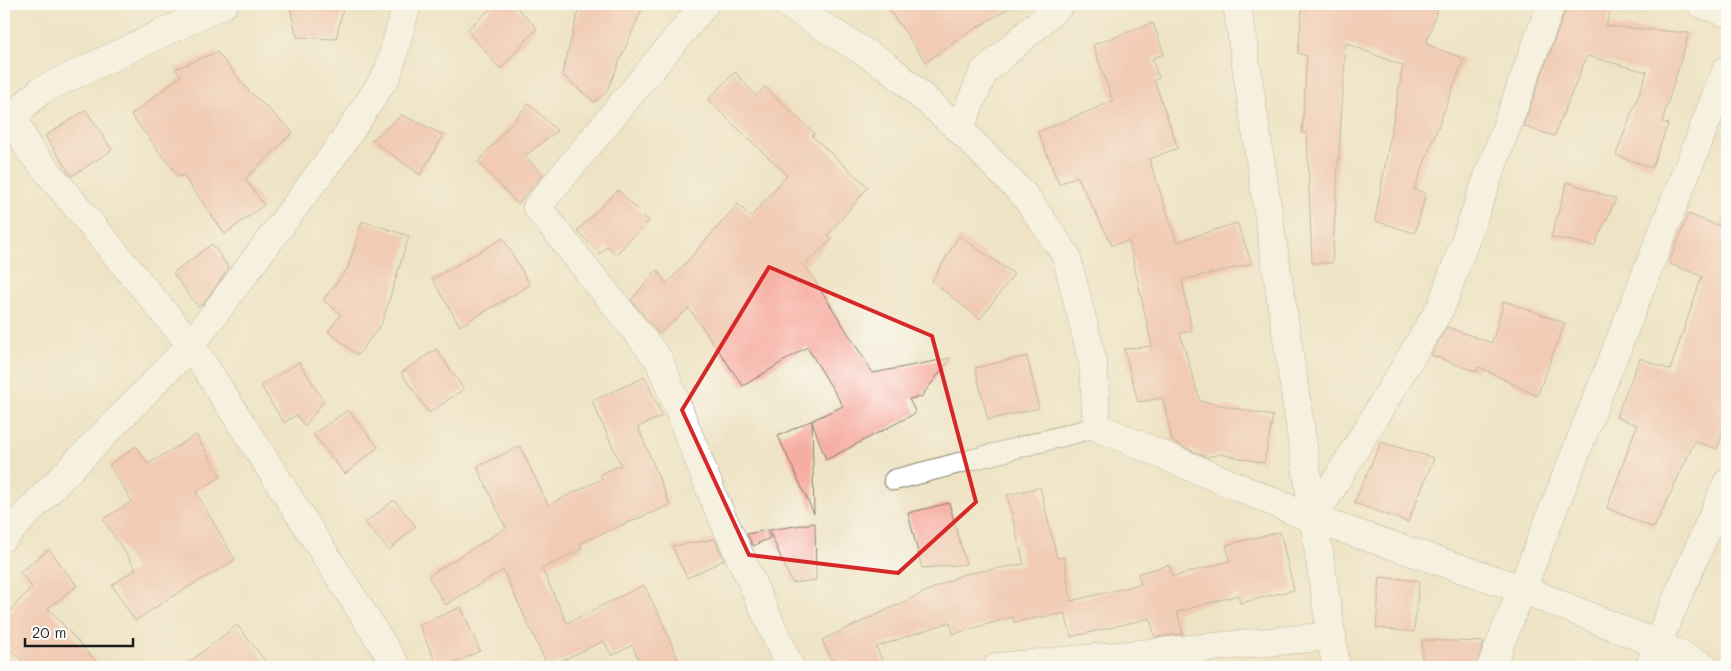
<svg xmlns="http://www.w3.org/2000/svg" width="1731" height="671" font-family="Mali,sans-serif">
  <rect width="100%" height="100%" fill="#fdfcf7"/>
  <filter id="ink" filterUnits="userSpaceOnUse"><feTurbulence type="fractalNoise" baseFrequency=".02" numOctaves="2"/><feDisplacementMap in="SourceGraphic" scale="10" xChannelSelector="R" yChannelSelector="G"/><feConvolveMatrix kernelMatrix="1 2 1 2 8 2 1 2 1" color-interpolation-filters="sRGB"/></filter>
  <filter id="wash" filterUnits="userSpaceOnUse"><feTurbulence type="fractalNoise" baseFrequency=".0096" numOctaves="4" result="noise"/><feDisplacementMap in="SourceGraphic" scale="20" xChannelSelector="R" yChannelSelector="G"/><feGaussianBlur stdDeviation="1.12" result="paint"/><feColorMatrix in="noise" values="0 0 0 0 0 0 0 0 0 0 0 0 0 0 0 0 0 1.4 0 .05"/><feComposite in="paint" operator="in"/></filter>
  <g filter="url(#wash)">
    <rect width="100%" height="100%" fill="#eee3c5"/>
    <g id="blocks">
      <g fill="#f6aea3">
        <path d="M 289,4 L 344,4 L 336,39 L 297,37 Z"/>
        <path d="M 496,4 L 513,4 L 537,28 L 500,69 L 467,30 Z"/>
        <path d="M 580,4 L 644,4 L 606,93 L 594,102 L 562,75 Z"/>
        <path d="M 885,4 L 1016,4 L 966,34 L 926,62 Z"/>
        <path d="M 1307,4 L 1439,4 L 1426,44 L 1464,59 L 1414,190 L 1426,193 L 1415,233 L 1375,221 L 1403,66 L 1346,43 L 1332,263 L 1312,263 L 1307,134 L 1302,133 L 1307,56 L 1298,53 L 1302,9 L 1306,10 Z"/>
        <path d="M 1566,4 L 1612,4 L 1606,26 L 1689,33 L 1662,122 L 1668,124 L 1652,168 L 1616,155 L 1647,72 L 1587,56 L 1554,136 L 1523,126 L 1566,9 Z"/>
        <path d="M 1153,23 L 1164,54 L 1152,58 L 1159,78 L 1154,80 L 1178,148 L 1149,159 L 1177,242 L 1237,223 L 1252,264 L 1182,280 L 1192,331 L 1180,333 L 1200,401 L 1273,416 L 1264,463 L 1221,454 L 1207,457 L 1181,446 L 1172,441 L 1163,398 L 1138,402 L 1124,349 L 1152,346 L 1129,241 L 1112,245 L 1077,176 L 1059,184 L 1038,132 L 1113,101 L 1093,45 Z"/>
        <path d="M 217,52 L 249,91 L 293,132 L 245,179 L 264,205 L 225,234 L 183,175 L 179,177 L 131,115 L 181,76 L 175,69 Z"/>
        <path d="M 735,72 L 756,96 L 765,87 L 815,134 L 812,136 L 868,187 L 828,235 L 832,239 L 805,265 L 873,373 L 951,358 L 921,397 L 909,399 L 916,413 L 826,460 L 812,421 L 814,514 L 778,436 L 843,406 L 807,347 L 743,386 L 689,308 L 659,334 L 631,300 L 657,270 L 667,284 L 738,204 L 751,217 L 787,175 L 708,100 Z"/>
        <path d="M 529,103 L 557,131 L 525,156 L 543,175 L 518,204 L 478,162 Z"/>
        <path d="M 86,110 L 112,150 L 72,176 L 45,136 Z"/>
        <path d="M 402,115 L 444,135 L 420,175 L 372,140 Z"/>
        <path d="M 1567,182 L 1616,199 L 1594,246 L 1551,237 Z"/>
        <path d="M 618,190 L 649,221 L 616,254 L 607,246 L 600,254 L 577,231 Z"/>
        <path d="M 1688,214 L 1719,226 L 1723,216 L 1727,217 L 1727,423 L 1717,449 L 1695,441 L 1654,528 L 1607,508 L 1637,425 L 1616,417 L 1640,358 L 1670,370 L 1702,276 L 1669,264 Z"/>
        <path d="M 362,221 L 409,236 L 382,323 L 358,355 L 328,332 L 341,314 L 323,300 L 348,268 Z"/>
        <path d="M 959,236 L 1014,274 L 980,319 L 932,281 Z"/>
        <path d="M 503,238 L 530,285 L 460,326 L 432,279 Z"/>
        <path d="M 212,244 L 229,268 L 203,304 L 198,307 L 173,273 Z"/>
        <path d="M 1504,301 L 1565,323 L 1537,396 L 1479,367 L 1477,372 L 1431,355 L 1447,327 L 1492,343 Z"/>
        <path d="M 436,349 L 464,389 L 429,413 L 401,373 Z"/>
        <path d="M 1027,356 L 1039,408 L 988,420 L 975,368 Z"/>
        <path d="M 299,362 L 324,401 L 305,426 L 296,415 L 284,423 L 261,386 Z"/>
        <path d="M 645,377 L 662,416 L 638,427 L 670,505 L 580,543 L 582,549 L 542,569 L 567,623 L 644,585 L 661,619 L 681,667 L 642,667 L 632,645 L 612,656 L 604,641 L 548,667 L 503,570 L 445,605 L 428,576 L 506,528 L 477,467 L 520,446 L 548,505 L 602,479 L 600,474 L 621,465 L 592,401 Z"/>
        <path d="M 348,410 L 378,447 L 345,474 L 313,434 Z"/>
        <path d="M 196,435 L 221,477 L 196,492 L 235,560 L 170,598 L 135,621 L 112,585 L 136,569 L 103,519 L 132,501 L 109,465 L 136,446 L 148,464 Z"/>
        <path d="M 1381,442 L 1434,458 L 1408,522 L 1354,503 Z"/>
        <path d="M 1040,487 L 1057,558 L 1064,557 L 1071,601 L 1141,584 L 1138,573 L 1169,565 L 1172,577 L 1230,561 L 1226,545 L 1280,532 L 1294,590 L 1240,603 L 1238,595 L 1177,612 L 1183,634 L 1155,637 L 1150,618 L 1071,637 L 1065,613 L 1014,622 L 1013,617 L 953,634 L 950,622 L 876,647 L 885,667 L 835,667 L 822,640 L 964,574 L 1024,564 L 1007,495 Z"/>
        <path d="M 394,500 L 416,526 L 389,550 L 365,523 Z"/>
        <path d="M 949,503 L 966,564 L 922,568 L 908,513 Z"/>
        <path d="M 815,523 L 816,580 L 792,583 L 769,530 Z"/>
        <path d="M 767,530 L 770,538 L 753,546 L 747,534 Z"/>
        <path d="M 715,539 L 724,560 L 687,578 L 672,546 Z"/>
        <path d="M 49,549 L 77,586 L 48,608 L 101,667 L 29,667 L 4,644 L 4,618 L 32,587 L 20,572 Z"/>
        <path d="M 1380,577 L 1419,581 L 1414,632 L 1376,628 Z"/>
        <path d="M 461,607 L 480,651 L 445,667 L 438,667 L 419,625 Z"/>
        <path d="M 237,625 L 270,667 L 183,667 Z"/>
        <path d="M 1422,640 L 1484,642 L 1476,667 L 1422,667 Z"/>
      </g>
    </g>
  </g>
  <g filter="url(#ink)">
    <use href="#blocks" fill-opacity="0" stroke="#858070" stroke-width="1"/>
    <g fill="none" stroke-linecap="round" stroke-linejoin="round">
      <defs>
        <path id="lane" d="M 894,480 L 1097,427"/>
        <g id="street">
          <path d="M 224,4 L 40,91 L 13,116 L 28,148 L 191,345 L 397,667"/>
          <path d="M 705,4 L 537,207 L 659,360 L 714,499 L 790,667"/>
          <path d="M 787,4 L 887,66 L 959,129 L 1025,196 L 1066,255 L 1093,363 L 1097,427 L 1313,519 L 1522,589 L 1657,644 L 1705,667"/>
          <path d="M 1237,4 L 1336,667"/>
          <path d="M 1701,4 L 1727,13"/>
          <path d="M 959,129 L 984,72 L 1061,4"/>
          <path d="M 1313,519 L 1441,307 L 1551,4"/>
          <path d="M 4,537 L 191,345 L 341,145 L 388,73 L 407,4"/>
          <path d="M 997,667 L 1332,636"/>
          <path d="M 1491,667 L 1727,69"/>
          <path d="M 1650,667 L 1657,644 L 1727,483"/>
        </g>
      </defs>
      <use href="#lane" stroke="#858070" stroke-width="22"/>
      <use href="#street" stroke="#858070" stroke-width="29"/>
      <use href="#lane" stroke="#fff" stroke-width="20"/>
      <use href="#street" stroke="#fff" stroke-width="28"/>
    </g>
  </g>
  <path d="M0 0H1731V671H0ZM 769,267 L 932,336 L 976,502 L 898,573 L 749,555 L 682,410 Z" fill="#eee3c5" fill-opacity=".55" fill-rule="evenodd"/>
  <path fill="none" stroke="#d62828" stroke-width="4" stroke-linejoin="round" d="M 769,267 L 932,336 L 976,502 L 898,573 L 749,555 L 682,410 Z"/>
  <rect width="1731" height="671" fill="none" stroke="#fdfcf7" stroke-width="20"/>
  <path d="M25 638v8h108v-8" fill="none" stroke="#1c1c1c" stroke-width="2.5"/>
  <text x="32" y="638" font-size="15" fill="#1c1c1c" stroke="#fdfcf7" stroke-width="4" paint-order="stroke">20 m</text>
</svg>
